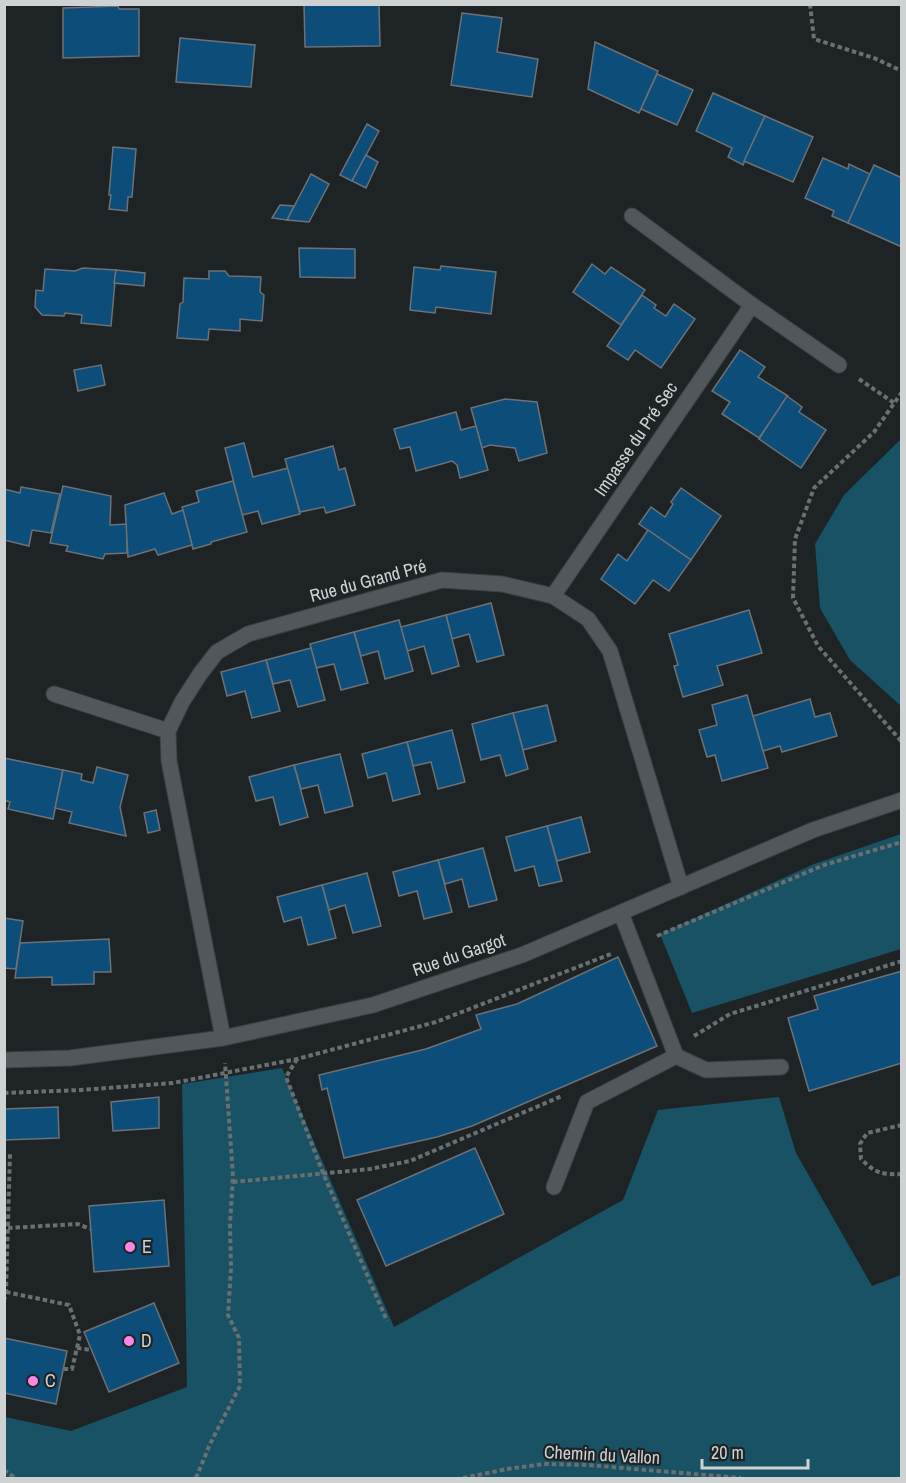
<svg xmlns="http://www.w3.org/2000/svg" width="906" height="1483" font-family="'Archivo Narrow',sans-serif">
  <rect width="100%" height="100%" fill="#1e2426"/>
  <g fill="#185264">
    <path d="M 901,439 L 901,706 L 850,660 L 820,608 L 815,544 L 844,495 Z"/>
    <path d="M 901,834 L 901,949 L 692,1013 L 660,934 L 814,864 Z"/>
    <path d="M 282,1068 L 394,1327 L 623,1200 L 658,1110 L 779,1097 L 796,1153 L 872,1286 L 901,1275 L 901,1478 L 5,1478 L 5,1417 L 71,1431 L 187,1387 L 182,1084 Z"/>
  </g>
  <g fill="#0d4d79" stroke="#6c7175" stroke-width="1.5">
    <path d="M 304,4 L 379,4 L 380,46 L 305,47 Z"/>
    <path d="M 118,6 L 119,9 L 139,9 L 139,56 L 63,58 L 63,8 Z"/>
    <path d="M 462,13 L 502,18 L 497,52 L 538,59 L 532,97 L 451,85 Z"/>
    <path d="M 180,38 L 255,45 L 251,87 L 176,82 Z"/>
    <path d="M 595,42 L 658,71 L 639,113 L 588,89 Z"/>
    <path d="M 657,74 L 693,90 L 677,125 L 641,109 Z"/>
    <path d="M 713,93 L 765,116 L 743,165 L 728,157 L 732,148 L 696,131 Z"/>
    <path d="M 765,116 L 813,137 L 793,182 L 744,161 Z"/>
    <path d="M 367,124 L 379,131 L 352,181 L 340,175 Z"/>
    <path d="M 113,147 L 136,149 L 132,197 L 128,197 L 127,211 L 109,209 L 111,195 L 109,195 Z"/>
    <path d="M 366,155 L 378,162 L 366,188 L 352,181 Z"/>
    <path d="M 823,158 L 848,169 L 849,164 L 870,174 L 848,223 L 832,216 L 834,211 L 805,198 Z"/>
    <path d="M 874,165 L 902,178 L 902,247 L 848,223 Z"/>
    <path d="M 311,174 L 329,184 L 309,222 L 287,220 Z"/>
    <path d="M 280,205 L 294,206 L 287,220 L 272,218 Z"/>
    <path d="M 299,248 L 355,249 L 355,278 L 300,277 Z"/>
    <path d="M 592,264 L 605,274 L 611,267 L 645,290 L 621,325 L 573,292 Z"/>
    <path d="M 441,266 L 496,272 L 491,314 L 436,307 L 435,313 L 410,310 L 414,267 L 440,270 Z"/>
    <path d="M 83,268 L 116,270 L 111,326 L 81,323 L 82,315 L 65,313 L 64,316 L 42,315 L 35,307 L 36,290 L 43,291 L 45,269 L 75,271 Z"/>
    <path d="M 116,270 L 145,273 L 144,286 L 114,283 Z"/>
    <path d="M 209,271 L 225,271 L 229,276 L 261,277 L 260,292 L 264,295 L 262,321 L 240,319 L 240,331 L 209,329 L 208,340 L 177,338 L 180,304 L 183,302 L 184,278 L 209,279 Z"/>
    <path d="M 642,295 L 656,305 L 654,308 L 666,316 L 674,304 L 695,319 L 661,368 L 635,350 L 628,360 L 607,346 Z"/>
    <path d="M 740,350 L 765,367 L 758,377 L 788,396 L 759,438 L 722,414 L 730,402 L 712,391 Z"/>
    <path d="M 101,365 L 105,385 L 78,391 L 74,370 Z"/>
    <path d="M 787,396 L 802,407 L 799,412 L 826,430 L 801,468 L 759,439 Z"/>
    <path d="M 505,399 L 537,402 L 547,453 L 519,461 L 515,448 L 490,445 L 482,448 L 471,408 Z"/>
    <path d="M 456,412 L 461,430 L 476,426 L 488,470 L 460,478 L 457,465 L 452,461 L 416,471 L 410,447 L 400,449 L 394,429 Z"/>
    <path d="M 244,443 L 253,477 L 288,468 L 300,514 L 262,524 L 258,511 L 242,515 L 225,448 Z"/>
    <path d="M 333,446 L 339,470 L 345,468 L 355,505 L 326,513 L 324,507 L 300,512 L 285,459 Z"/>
    <path d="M 233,481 L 247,532 L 211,542 L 211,544 L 193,549 L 182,507 L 199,502 L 196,491 Z"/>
    <path d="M 63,486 L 111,496 L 110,525 L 127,524 L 127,553 L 105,554 L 103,559 L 66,551 L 68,546 L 50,543 Z"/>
    <path d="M 21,487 L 60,494 L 51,533 L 32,530 L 29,546 L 4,540 L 4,489 L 20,493 Z"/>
    <path d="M 681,488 L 721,516 L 691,560 L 639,524 L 651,507 L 665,517 L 673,504 L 671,502 Z"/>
    <path d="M 164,493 L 172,514 L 183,510 L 192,545 L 158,555 L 155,549 L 128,557 L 125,505 Z"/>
    <path d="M 648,530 L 691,560 L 669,591 L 653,580 L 635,604 L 601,579 L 618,554 L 627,561 Z"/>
    <path d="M 491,603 L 504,655 L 477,662 L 469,634 L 452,639 L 446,615 Z"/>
    <path d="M 749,610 L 762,653 L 717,666 L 723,685 L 683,697 L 674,666 L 678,665 L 669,634 Z"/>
    <path d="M 446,615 L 459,666 L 432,674 L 424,646 L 407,651 L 401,627 Z"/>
    <path d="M 399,620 L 413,671 L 385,679 L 378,651 L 361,656 L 354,632 Z"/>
    <path d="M 354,632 L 368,683 L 341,690 L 334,664 L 316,668 L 310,644 Z"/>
    <path d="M 311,648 L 325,700 L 298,707 L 290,680 L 273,684 L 266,660 Z"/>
    <path d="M 266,660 L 280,711 L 252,718 L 245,691 L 227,696 L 221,672 Z"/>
    <path d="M 747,695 L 768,768 L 722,781 L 715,755 L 707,757 L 699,730 L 717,725 L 712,705 Z"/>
    <path d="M 810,699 L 815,717 L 830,713 L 837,736 L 782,752 L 780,746 L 763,751 L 753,716 Z"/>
    <path d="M 547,705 L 556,741 L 523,750 L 513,713 Z"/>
    <path d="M 513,713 L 528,769 L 506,776 L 500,755 L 481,760 L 472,724 Z"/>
    <path d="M 452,730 L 465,782 L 438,789 L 431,762 L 413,766 L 407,742 Z"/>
    <path d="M 407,742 L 420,794 L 393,801 L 386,773 L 368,778 L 362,754 Z"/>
    <path d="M 340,754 L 353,806 L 325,813 L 318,785 L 301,789 L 294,765 Z"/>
    <path d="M 4,758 L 63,770 L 53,819 L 8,809 L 10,802 L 4,800 Z"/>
    <path d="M 294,765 L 308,817 L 280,825 L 273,797 L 256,801 L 249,777 Z"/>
    <path d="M 97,767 L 128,775 L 120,807 L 126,836 L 69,823 L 72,812 L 55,808 L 63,770 L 82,774 L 81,780 L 93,783 Z"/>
    <path d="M 156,810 L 160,830 L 148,833 L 144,813 Z"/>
    <path d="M 581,817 L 590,852 L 557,861 L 547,826 Z"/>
    <path d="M 547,826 L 562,881 L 539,886 L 534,866 L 515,871 L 506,837 Z"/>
    <path d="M 483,848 L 497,900 L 469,907 L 462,879 L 445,884 L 438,860 Z"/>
    <path d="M 438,860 L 452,912 L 424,919 L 417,891 L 399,896 L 393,872 Z"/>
    <path d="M 367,873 L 381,926 L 353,933 L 345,905 L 329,910 L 322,885 Z"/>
    <path d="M 322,885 L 336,938 L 308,945 L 301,917 L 284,922 L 277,897 Z"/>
    <path d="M 4,918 L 23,921 L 16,969 L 4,968 Z"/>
    <path d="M 109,939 L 111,972 L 94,972 L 94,984 L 52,985 L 52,977 L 15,978 L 20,943 Z"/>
    <path d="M 618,957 L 657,1046 L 472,1126 L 437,1137 L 344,1158 L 327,1088 L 322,1090 L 319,1075 L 426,1049 L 481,1029 L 476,1015 L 517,1004 Z"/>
    <path d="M 902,971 L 902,1063 L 809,1091 L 788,1018 L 818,1009 L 814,996 Z"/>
    <path d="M 159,1097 L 159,1128 L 113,1131 L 111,1102 Z"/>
    <path d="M 58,1107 L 59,1138 L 4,1140 L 4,1109 Z"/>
    <path d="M 475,1148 L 504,1214 L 386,1266 L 357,1200 Z"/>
    <path d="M 164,1200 L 169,1266 L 94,1272 L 89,1206 Z"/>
    <path d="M 154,1303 L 179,1363 L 109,1392 L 84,1332 Z"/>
    <path d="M 4,1338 L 67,1351 L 56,1404 L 4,1393 Z"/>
  </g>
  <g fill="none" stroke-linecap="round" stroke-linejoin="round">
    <defs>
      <g id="service">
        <path d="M 676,1056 L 706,1070 L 781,1067"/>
        <path d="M 554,1187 L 587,1102 L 676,1056 L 621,913"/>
      </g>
      <g id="minor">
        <path d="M 632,216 L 752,305 L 839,365"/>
        <path d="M 553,596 L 752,305"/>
        <path d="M 54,694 L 168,731"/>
        <path d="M 223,1038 L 169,761 L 168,731 L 182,702 L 200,674 L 217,652 L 248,634 L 442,580 L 502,584 L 553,596 L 588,619 L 610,651 L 681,887"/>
        <path d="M 4,1060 L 70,1058 L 223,1038 L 373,1005 L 522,955 L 813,830 L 902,800"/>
      </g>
    </defs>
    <use href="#service" stroke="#3c4042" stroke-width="17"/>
    <use href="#minor" stroke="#3c4042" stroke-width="17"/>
    <g stroke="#6a6f71" stroke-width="4" stroke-dasharray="4.5 3" stroke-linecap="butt">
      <path d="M 810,4 L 814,39 L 874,58 L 902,71"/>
      <path d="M 859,379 L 894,403"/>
      <path d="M 902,392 L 874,432 L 814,488 L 795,539 L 793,598 L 818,646 L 902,742"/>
      <path d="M 657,936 L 824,865 L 902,842"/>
      <path d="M 694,1036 L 730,1014 L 902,961"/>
      <path d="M 297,1059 L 286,1077 L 323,1173 L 387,1321"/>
      <path d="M 4,1093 L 81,1090 L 173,1083 L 297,1059 L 436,1022 L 611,954"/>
      <path d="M 902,1125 L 867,1133 L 860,1144 L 861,1159 C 875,1173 882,1175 902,1174"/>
      <path d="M 233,1182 L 370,1169 L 410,1161 L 562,1096"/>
      <path d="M 8,1228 L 78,1224 L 90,1229"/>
      <path d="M 6,1292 L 69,1305 L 80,1335 L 72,1369 L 63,1369"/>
      <path d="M 4,1301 L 6,1292 L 10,1153"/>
      <path d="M 77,1348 L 91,1350"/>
      <path d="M 4,1470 L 15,1478"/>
      <path d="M 196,1478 L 210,1444 L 240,1386 L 239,1338 L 228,1315 L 231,1268 L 230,1224 L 233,1176 L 225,1063"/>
      <path d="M 463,1478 L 507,1469 L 544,1464 L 588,1465 L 741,1478"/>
    </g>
    <use href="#service" stroke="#51575a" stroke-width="15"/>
    <use href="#minor" stroke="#51575a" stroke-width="15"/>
  </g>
  <g fill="#fa87e6" stroke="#1e2426" stroke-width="2">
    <circle cx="130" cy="1247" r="6"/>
    <circle cx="129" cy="1341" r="6"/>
    <circle cx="33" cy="1381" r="6"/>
  </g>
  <g text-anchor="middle" stroke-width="4.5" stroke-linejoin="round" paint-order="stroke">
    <g font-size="18" fill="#cfd2d3" stroke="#1e2426">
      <text transform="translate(636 439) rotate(-56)" y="6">Impasse du Pré Sec</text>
      <text transform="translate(368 581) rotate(-15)" y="6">Rue du Grand Pré</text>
      <text transform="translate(459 955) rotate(-19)" y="6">Rue du Gargot</text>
      <text transform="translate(602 1455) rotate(3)" y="6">Chemin du Vallon</text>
    </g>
    <g font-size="18" fill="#cfd2d3" stroke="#1e2426" text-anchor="start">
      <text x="142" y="1253">E</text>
      <text x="141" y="1347">D</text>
      <text x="45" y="1387">C</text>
    </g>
  </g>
  <rect width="906" height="1483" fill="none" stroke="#cfd2d3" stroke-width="12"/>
  <path d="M702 1459v9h106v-9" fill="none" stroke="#cfd2d3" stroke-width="3"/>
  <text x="711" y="1459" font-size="18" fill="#cfd2d3" stroke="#1e2426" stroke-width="4.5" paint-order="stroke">20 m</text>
</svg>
